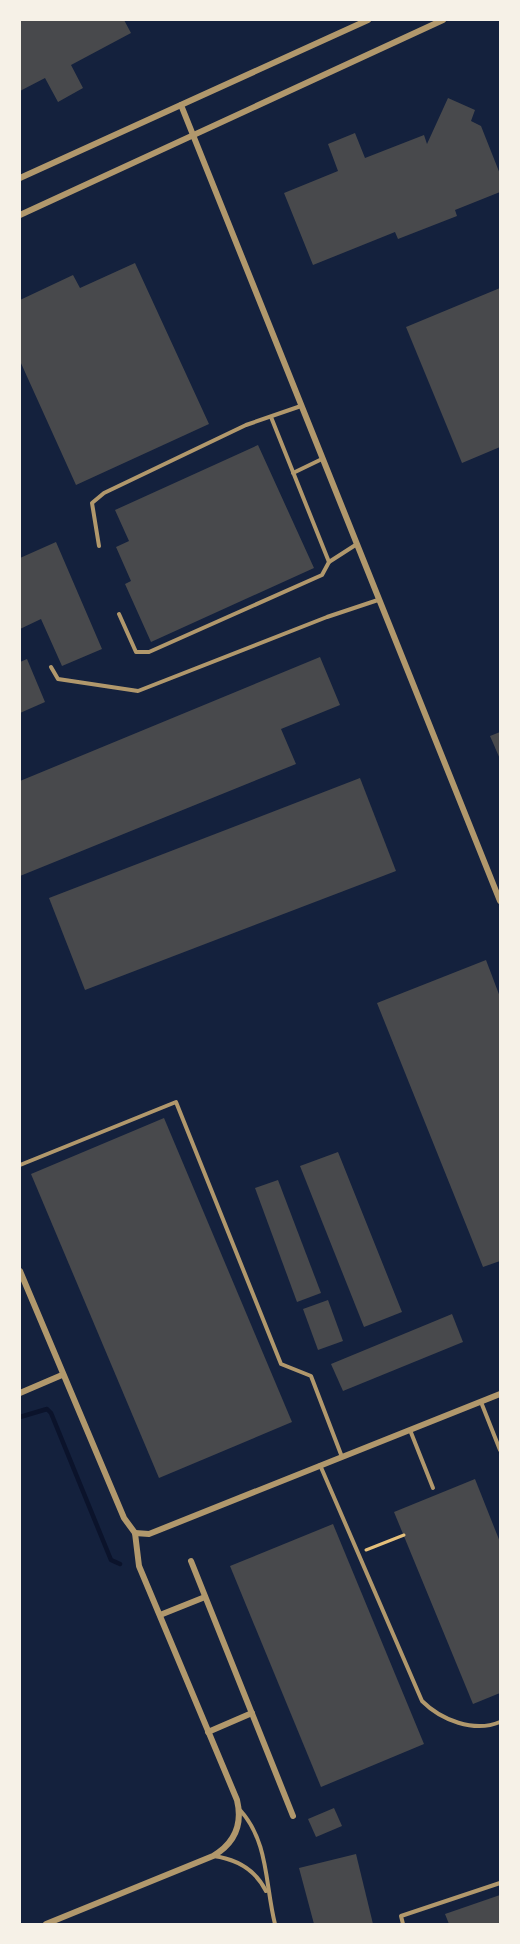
<svg xmlns="http://www.w3.org/2000/svg" width="520" height="1944" font-family="Signika,sans-serif">
  <rect width="100%" height="100%" fill="#14213d"/>
  <g fill="none" stroke-linecap="round" stroke-linejoin="round">
    <path stroke="#0b132b" stroke-width="4.5" d="M 20,1417 L 47,1409 L 51,1413 L 111,1560 L 120,1564"/>
  </g>
  <g fill="#48494c">
    <path d="M 20,20 L 124,20 L 131,33 L 71,65 L 83,88 L 58,102 L 45,78 L 20,91 Z"/>
    <path d="M 448,98 L 475,110 L 471,121 L 481,126 L 500,174 L 500,192 L 455,210 L 457,216 L 398,239 L 395,232 L 313,265 L 284,193 L 338,171 L 328,144 L 355,133 L 365,158 L 424,135 L 427,144 Z"/>
    <path d="M 135,263 L 209,424 L 76,485 L 20,361 L 20,300 L 73,275 L 80,288 Z"/>
    <path d="M 500,288 L 500,447 L 462,463 L 406,327 Z"/>
    <path d="M 258,445 L 314,568 L 151,642 L 125,584 L 131,581 L 116,547 L 129,541 L 115,510 Z"/>
    <path d="M 56,542 L 102,649 L 62,666 L 41,619 L 20,629 L 20,558 Z"/>
    <path d="M 320,657 L 340,705 L 281,729 L 296,764 L 20,876 L 20,781 Z"/>
    <path d="M 27,659 L 45,702 L 20,713 L 20,662 Z"/>
    <path d="M 500,732 L 500,759 L 490,736 Z"/>
    <path d="M 360,778 L 396,871 L 85,990 L 49,898 Z"/>
    <path d="M 486,960 L 500,997 L 500,1261 L 483,1267 L 377,1003 Z"/>
    <path d="M 164,1118 L 292,1422 L 159,1478 L 31,1174 Z"/>
    <path d="M 338,1152 L 402,1312 L 364,1327 L 300,1166 Z"/>
    <path d="M 278,1180 L 321,1293 L 297,1302 L 255,1188 Z"/>
    <path d="M 328,1300 L 343,1341 L 318,1350 L 303,1309 Z"/>
    <path d="M 452,1314 L 463,1342 L 343,1391 L 331,1364 Z"/>
    <path d="M 475,1479 L 500,1542 L 500,1693 L 473,1704 L 394,1512 Z"/>
    <path d="M 333,1524 L 424,1744 L 321,1787 L 230,1566 Z"/>
    <path d="M 334,1808 L 342,1826 L 316,1837 L 308,1819 Z"/>
    <path d="M 356,1854 L 373,1924 L 314,1924 L 299,1868 Z"/>
    <path d="M 500,1895 L 500,1924 L 449,1924 L 445,1914 Z"/>
  </g>
  <g fill="none" stroke-linecap="round" stroke-linejoin="round">
    <path stroke="#e5c07b" stroke-width="3" d="M 366,1550 L 404,1535"/>
    <g stroke="#b1986c" stroke-width="4">
      <path d="M 271,417 L 329,562"/>
      <path d="M 293,473 L 322,459"/>
      <path d="M 99,546 L 92,503 L 104,493 L 246,425 L 301,406"/>
      <path d="M 119,614 L 136,652 L 149,652 L 322,575 L 329,562 L 357,544"/>
      <path d="M 51,667 L 58,679 L 138,691 L 327,617 L 378,600"/>
      <path d="M 20,1165 L 176,1102 L 281,1364 L 311,1376 L 342,1457"/>
      <path d="M 481,1402 L 500,1450"/>
      <path d="M 410,1430 L 433,1488"/>
      <path d="M 320,1465 L 422,1701 C 441,1720 474,1733 500,1722"/>
      <path d="M 240,1810 C 269,1842 265,1885 275,1924"/>
      <path d="M 213,1856 C 237,1859 255,1869 266,1891"/>
      <path d="M 403,1924 L 401,1916 L 500,1883"/>
    </g>
    <g stroke="#b1986c" stroke-width="6">
      <path d="M 181,105 L 500,901"/>
      <path d="M 20,178 L 368,20"/>
      <path d="M 20,215 L 443,20"/>
      <path d="M 20,1271 L 124,1518 L 135,1533 L 139,1566 L 237,1800 C 243,1825 235,1843 213,1856 L 46,1924"/>
      <path d="M 20,1393 L 62,1375"/>
      <path d="M 135,1533 L 149,1534 L 500,1394"/>
      <path d="M 191,1561 L 293,1816"/>
      <path d="M 160,1615 L 205,1597"/>
      <path d="M 208,1732 L 252,1713"/>
    </g>
  </g>
  <rect width="520" height="1944" fill="none" stroke="#f6f1e7" stroke-width="42"/>
</svg>
